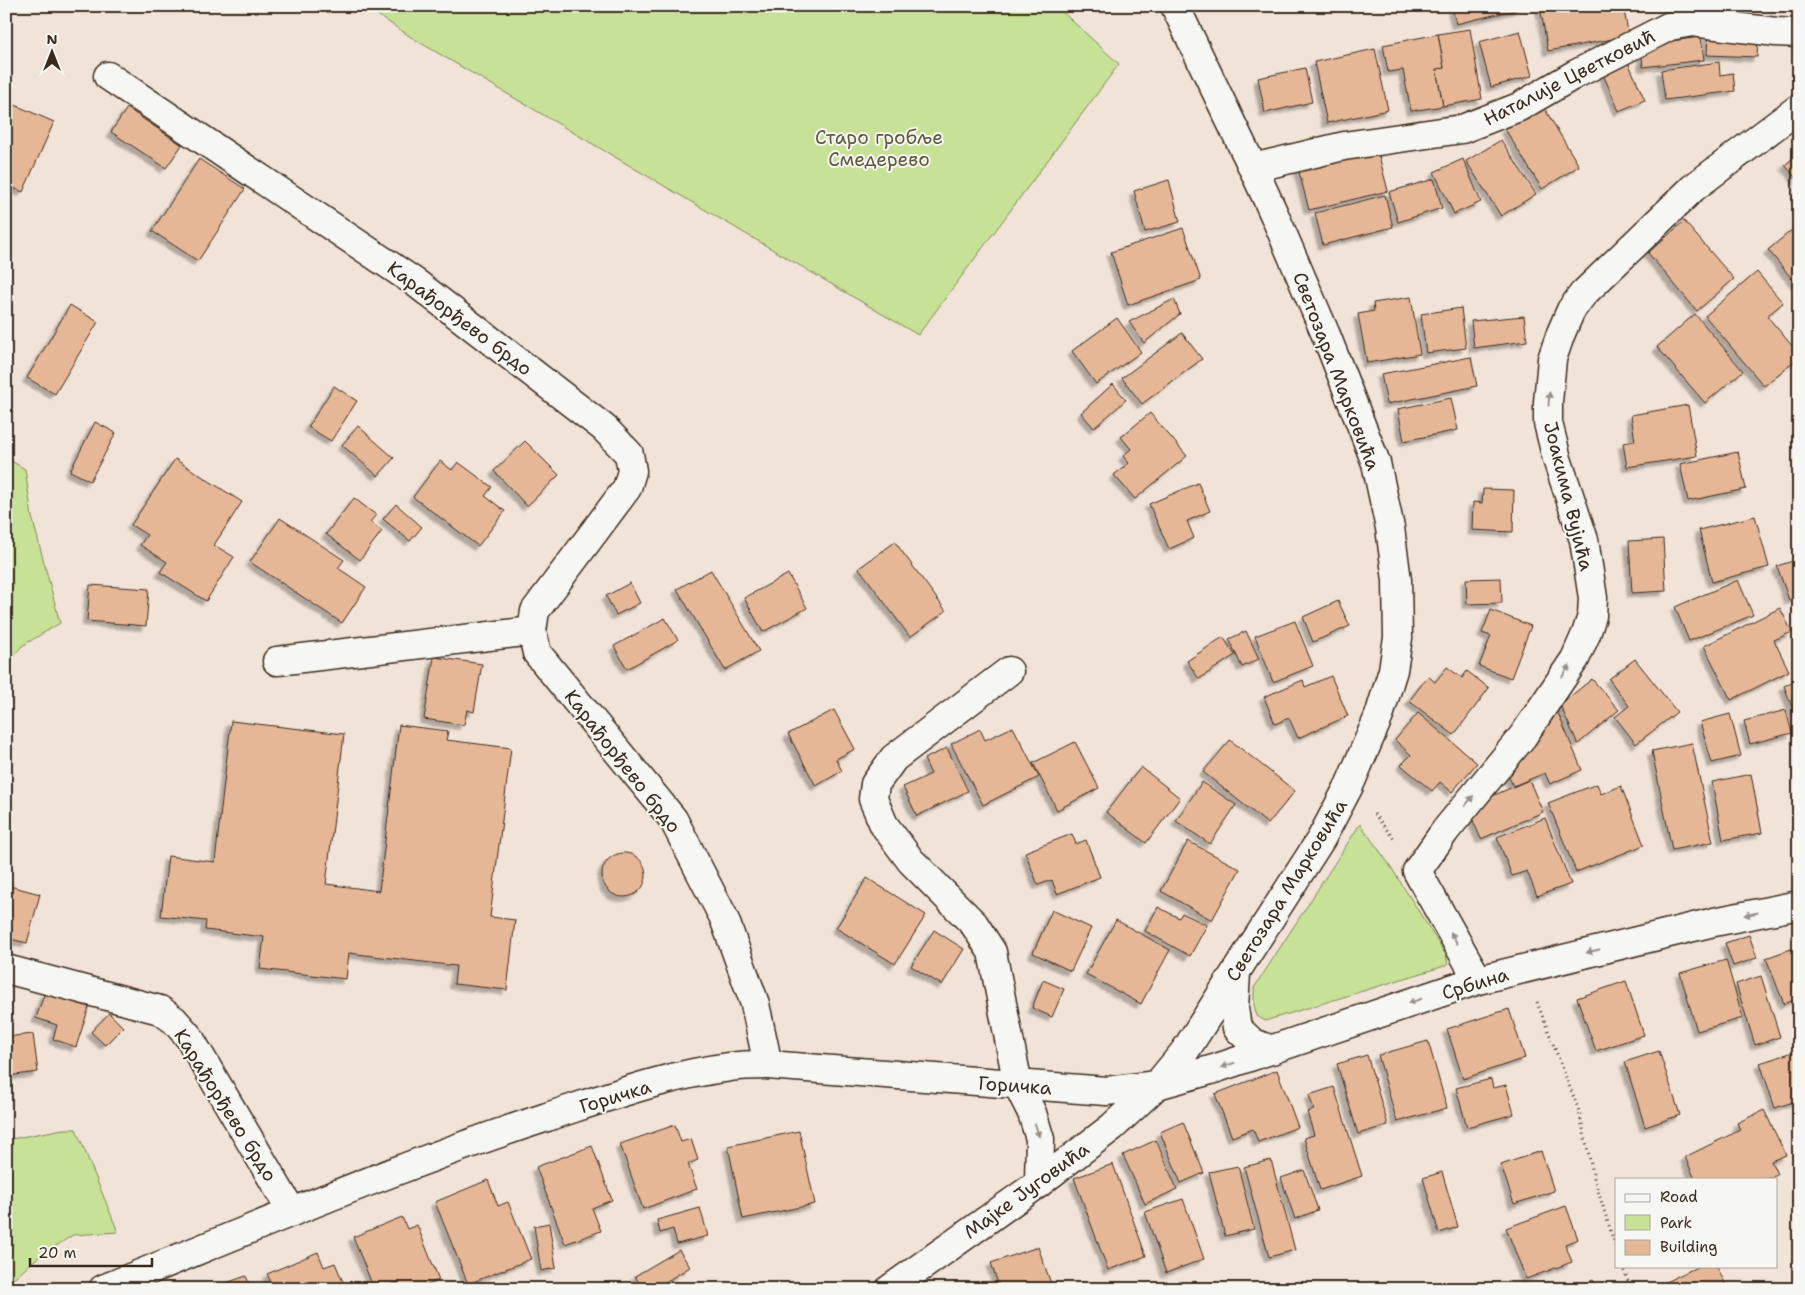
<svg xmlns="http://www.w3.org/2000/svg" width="1805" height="1295" font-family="'Shantell Sans',sans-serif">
  <defs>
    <filter id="shadow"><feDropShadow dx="-4.5" dy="4.5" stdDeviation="1" flood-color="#0004"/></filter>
  </defs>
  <rect width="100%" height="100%" fill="#f1e3d7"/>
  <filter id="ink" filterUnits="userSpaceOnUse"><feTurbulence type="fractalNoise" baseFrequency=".02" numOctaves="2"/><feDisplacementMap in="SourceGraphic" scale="10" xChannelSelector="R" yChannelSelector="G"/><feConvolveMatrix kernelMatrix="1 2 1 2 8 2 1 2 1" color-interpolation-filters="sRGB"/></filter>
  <g filter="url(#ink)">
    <g fill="#c7e197" stroke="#81865a">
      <path d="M 364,6 L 1056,6 L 1119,64 L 918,335 L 414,39 Z"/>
      <path d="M 6,458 L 25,469 L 32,517 L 60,623 L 22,646 L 6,664 Z"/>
      <path d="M 1360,824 L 1389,864 L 1446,955 L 1448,965 L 1265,1021 L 1257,1016 L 1254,1005 L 1254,988 Z"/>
      <path d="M 63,1129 L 76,1129 L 118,1232 L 73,1235 L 36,1259 L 6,1286 L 6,1140 Z"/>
    </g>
    <g fill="#e6b797" stroke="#3b2a1e" filter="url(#shadow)">
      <path d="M 1452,6 L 1518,6 L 1519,9 L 1456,24 Z"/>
      <path d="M 1540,6 L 1623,6 L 1629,36 L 1548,51 Z"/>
      <path d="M 1470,29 L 1482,99 L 1443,106 L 1436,69 L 1444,68 L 1438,34 Z"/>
      <path d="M 1520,31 L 1532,76 L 1491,87 L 1479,42 Z"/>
      <path d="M 1438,34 L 1444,68 L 1436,69 L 1443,106 L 1411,111 L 1403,70 L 1388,72 L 1383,45 Z"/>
      <path d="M 1708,34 L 1758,36 L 1757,57 L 1707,55 Z"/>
      <path d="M 1701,37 L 1704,60 L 1643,67 L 1641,45 Z"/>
      <path d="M 1375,49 L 1388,110 L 1327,123 L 1314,62 Z"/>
      <path d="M 1627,60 L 1645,100 L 1619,111 L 1602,72 Z"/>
      <path d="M 1719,62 L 1720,75 L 1733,73 L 1735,91 L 1665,100 L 1661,70 Z"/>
      <path d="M 1305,68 L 1312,102 L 1265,113 L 1258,78 Z"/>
      <path d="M 6,101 L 54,122 L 23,192 L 6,185 Z"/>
      <path d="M 1543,106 L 1579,166 L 1542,189 L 1505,129 Z"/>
      <path d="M 127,108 L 182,145 L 166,168 L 111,132 Z"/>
      <path d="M 1501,140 L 1536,194 L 1501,216 L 1466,161 Z"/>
      <path d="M 1377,148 L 1388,191 L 1309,210 L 1298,168 Z"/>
      <path d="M 1799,153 L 1799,182 L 1785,165 Z"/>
      <path d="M 199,159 L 245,189 L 198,261 L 152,231 Z"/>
      <path d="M 1463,159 L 1481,202 L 1454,214 L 1434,172 Z"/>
      <path d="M 1434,179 L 1442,208 L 1398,222 L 1389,192 Z"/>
      <path d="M 1169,180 L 1180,222 L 1145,232 L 1134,191 Z"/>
      <path d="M 1385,195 L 1393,227 L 1323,245 L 1315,213 Z"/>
      <path d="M 1684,221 L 1734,279 L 1697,311 L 1648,253 Z"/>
      <path d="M 1799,224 L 1799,287 L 1768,250 Z"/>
      <path d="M 1183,228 L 1201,280 L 1128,305 L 1111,252 Z"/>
      <path d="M 1757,272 L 1783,303 L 1767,316 L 1799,354 L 1799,357 L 1764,386 L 1705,316 Z"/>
      <path d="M 1411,297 L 1420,354 L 1367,363 L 1358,314 L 1374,311 L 1373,303 Z"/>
      <path d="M 1174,299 L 1180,314 L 1144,343 L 1129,322 Z"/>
      <path d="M 70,305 L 98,322 L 55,394 L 27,378 Z"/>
      <path d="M 1461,308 L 1466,348 L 1426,353 L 1421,314 Z"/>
      <path d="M 1695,314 L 1743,371 L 1705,403 L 1657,347 Z"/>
      <path d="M 1524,316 L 1527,341 L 1474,348 L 1471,321 Z"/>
      <path d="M 1117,318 L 1141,352 L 1096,384 L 1072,351 Z"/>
      <path d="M 1182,333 L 1202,359 L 1142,404 L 1122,378 Z"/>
      <path d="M 1471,357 L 1477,386 L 1387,404 L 1381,374 Z"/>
      <path d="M 1113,384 L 1126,400 L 1094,428 L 1081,413 Z"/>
      <path d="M 334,386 L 357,401 L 331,441 L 308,427 Z"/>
      <path d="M 1451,398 L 1458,430 L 1404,441 L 1398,409 Z"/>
      <path d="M 1688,405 L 1697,456 L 1627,467 L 1623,443 L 1635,441 L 1631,415 Z"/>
      <path d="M 1150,413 L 1187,456 L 1135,499 L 1114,475 L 1129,463 L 1123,456 L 1131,449 L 1121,437 Z"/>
      <path d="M 95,422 L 116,433 L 90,481 L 70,471 Z"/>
      <path d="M 358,426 L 394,458 L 378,476 L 342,445 Z"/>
      <path d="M 525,441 L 559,475 L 527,506 L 494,471 Z"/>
      <path d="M 1738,452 L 1746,489 L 1688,501 L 1680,464 Z"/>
      <path d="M 175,459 L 242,502 L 214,545 L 234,557 L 206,601 L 160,572 L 167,562 L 140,545 L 147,535 L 131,525 Z"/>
      <path d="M 440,461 L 452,470 L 458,462 L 492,487 L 485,496 L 505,511 L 478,546 L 413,497 Z"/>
      <path d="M 1198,483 L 1210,511 L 1187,521 L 1194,538 L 1169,549 L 1149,504 Z"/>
      <path d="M 1483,489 L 1514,490 L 1513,532 L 1472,530 L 1473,502 L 1482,503 Z"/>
      <path d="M 354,498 L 376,515 L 370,522 L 382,531 L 360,560 L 326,534 Z"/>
      <path d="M 396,504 L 422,527 L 410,541 L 383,519 Z"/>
      <path d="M 1755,516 L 1769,567 L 1712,582 L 1699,530 Z"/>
      <path d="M 280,518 L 344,560 L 338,568 L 366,587 L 342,623 L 250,562 Z"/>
      <path d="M 1663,539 L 1666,591 L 1632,593 L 1629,541 Z"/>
      <path d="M 895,542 L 946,611 L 910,637 L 859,568 Z"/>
      <path d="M 1799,559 L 1799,597 L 1789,600 L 1777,566 Z"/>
      <path d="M 711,570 L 759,651 L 725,670 L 677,589 Z"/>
      <path d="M 788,574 L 807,608 L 763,632 L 744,598 Z"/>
      <path d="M 1501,578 L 1502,603 L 1467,604 L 1466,579 Z"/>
      <path d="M 1738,580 L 1753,615 L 1689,641 L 1675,607 Z"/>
      <path d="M 630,583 L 640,603 L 616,615 L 606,596 Z"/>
      <path d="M 90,585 L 149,589 L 146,626 L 87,621 Z"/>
      <path d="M 1338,601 L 1350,626 L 1313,642 L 1303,617 Z"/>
      <path d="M 1780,608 L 1792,632 L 1774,640 L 1789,671 L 1731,700 L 1704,646 Z"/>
      <path d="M 1491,610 L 1531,626 L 1511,678 L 1479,666 L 1491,636 L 1482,633 Z"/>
      <path d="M 665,618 L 678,640 L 627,669 L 614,646 Z"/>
      <path d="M 1295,621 L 1313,666 L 1273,682 L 1255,636 Z"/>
      <path d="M 1246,631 L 1259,659 L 1242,667 L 1229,639 Z"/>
      <path d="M 1223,637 L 1235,655 L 1199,679 L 1187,661 Z"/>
      <path d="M 434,657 L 482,664 L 474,712 L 467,710 L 464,725 L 424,719 Z"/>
      <path d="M 1635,659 L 1677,712 L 1636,744 L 1615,717 L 1629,706 L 1609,679 Z"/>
      <path d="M 1447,667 L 1462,678 L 1467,671 L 1489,688 L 1454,735 L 1409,701 L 1428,676 L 1435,682 Z"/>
      <path d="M 1331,676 L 1348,716 L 1298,738 L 1289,718 L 1275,724 L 1264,697 L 1303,680 L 1305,687 Z"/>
      <path d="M 1799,678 L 1799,725 L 1784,686 Z"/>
      <path d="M 1592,679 L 1619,710 L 1578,744 L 1560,705 Z"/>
      <path d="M 1555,706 L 1582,770 L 1550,784 L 1545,773 L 1513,786 L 1504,766 Z"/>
      <path d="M 834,710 L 855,749 L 836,759 L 842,771 L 816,786 L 788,734 Z"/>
      <path d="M 1786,710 L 1792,733 L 1750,744 L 1744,721 Z"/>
      <path d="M 1418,713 L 1477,763 L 1452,792 L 1440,782 L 1432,791 L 1401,765 L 1411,755 L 1395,740 Z"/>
      <path d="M 1730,714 L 1741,756 L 1712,763 L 1700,722 Z"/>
      <path d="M 231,721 L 344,734 L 326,884 L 379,891 L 399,725 L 448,731 L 446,740 L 511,748 L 490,917 L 515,920 L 507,990 L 454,984 L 456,966 L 349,953 L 346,979 L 260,969 L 264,937 L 205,930 L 206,921 L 161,916 L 168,856 L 215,862 Z"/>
      <path d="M 1013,727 L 1039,777 L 983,805 L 951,744 L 980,729 L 985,740 Z"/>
      <path d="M 1230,740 L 1295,791 L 1268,824 L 1203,772 Z"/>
      <path d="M 1075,742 L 1099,788 L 1057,810 L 1033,763 Z"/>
      <path d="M 1692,743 L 1713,842 L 1672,850 L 1652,751 Z"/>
      <path d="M 947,748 L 968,791 L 917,816 L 903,787 L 931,774 L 924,759 Z"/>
      <path d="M 1141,767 L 1180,798 L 1146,843 L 1106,812 Z"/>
      <path d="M 1751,774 L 1762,833 L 1723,840 L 1712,782 Z"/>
      <path d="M 1529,780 L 1543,812 L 1481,839 L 1467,807 Z"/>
      <path d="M 1202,782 L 1236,805 L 1210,844 L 1176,821 Z"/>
      <path d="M 1597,784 L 1601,794 L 1621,786 L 1644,845 L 1576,872 L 1548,803 Z"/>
      <path d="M 1545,818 L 1571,884 L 1537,896 L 1527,871 L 1512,876 L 1497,837 Z"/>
      <path d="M 1072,834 L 1076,844 L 1086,840 L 1100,877 L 1057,894 L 1052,880 L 1038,885 L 1025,852 Z"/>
      <path d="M 1188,841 L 1240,869 L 1212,920 L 1161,891 Z"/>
      <circle cx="624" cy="875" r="22"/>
      <path d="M 867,878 L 926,915 L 895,964 L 836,928 Z"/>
      <path d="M 6,885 L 40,894 L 27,943 L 6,938 Z"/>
      <path d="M 1158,907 L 1179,918 L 1182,913 L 1207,925 L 1190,956 L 1145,931 Z"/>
      <path d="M 1052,910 L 1091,928 L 1071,971 L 1033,953 Z"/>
      <path d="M 1116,920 L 1170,950 L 1141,1004 L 1086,974 Z"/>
      <path d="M 934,930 L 964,949 L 942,985 L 911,966 Z"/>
      <path d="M 1749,935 L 1757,958 L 1733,966 L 1725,943 Z"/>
      <path d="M 1791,949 L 1799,968 L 1799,998 L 1784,1004 L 1766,958 Z"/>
      <path d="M 1726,960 L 1743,1018 L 1697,1031 L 1680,973 Z"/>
      <path d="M 1761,976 L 1780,1037 L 1755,1045 L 1736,984 Z"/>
      <path d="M 1043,980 L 1064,989 L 1052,1017 L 1032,1008 Z"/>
      <path d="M 1626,981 L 1644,1035 L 1596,1051 L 1577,998 Z"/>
      <path d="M 45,992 L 89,1007 L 76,1047 L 53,1039 L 57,1025 L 36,1018 Z"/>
      <path d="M 1509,1009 L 1525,1058 L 1463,1079 L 1447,1029 Z"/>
      <path d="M 109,1013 L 123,1027 L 105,1045 L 91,1032 Z"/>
      <path d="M 33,1034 L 38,1072 L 8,1076 L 6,1037 Z"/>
      <path d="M 1428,1041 L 1447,1108 L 1397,1122 L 1378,1055 Z"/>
      <path d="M 1659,1051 L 1680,1115 L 1645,1127 L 1625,1062 Z"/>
      <path d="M 1796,1051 L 1799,1061 L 1799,1100 L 1775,1108 L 1760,1063 Z"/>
      <path d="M 1367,1055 L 1388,1125 L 1358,1134 L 1337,1064 Z"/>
      <path d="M 1277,1070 L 1298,1127 L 1258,1142 L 1253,1129 L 1232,1137 L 1215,1094 Z"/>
      <path d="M 1491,1079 L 1493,1088 L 1506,1085 L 1514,1114 L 1467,1127 L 1456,1088 Z"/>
      <path d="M 1334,1087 L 1362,1176 L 1320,1190 L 1304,1138 L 1314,1135 L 1307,1112 L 1314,1110 L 1309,1095 Z"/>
      <path d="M 1764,1110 L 1786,1155 L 1771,1161 L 1777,1174 L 1766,1179 L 1695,1179 L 1685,1157 L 1740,1130 L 1737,1123 Z"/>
      <path d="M 1183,1122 L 1204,1173 L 1181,1183 L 1160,1132 Z"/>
      <path d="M 675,1125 L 681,1142 L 691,1139 L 698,1160 L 688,1164 L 697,1189 L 643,1209 L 620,1144 Z"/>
      <path d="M 799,1131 L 815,1204 L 743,1219 L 728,1146 Z"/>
      <path d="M 1156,1140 L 1177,1189 L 1145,1204 L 1123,1155 Z"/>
      <path d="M 592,1146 L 612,1200 L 592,1208 L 601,1231 L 565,1244 L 536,1167 Z"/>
      <path d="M 1541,1151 L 1554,1191 L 1514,1204 L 1501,1165 Z"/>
      <path d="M 1271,1160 L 1295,1250 L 1269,1257 L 1244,1167 Z"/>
      <path d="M 1113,1164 L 1146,1256 L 1108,1270 L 1074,1178 Z"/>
      <path d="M 1238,1166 L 1254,1229 L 1225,1236 L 1209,1172 Z"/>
      <path d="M 1304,1170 L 1318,1210 L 1295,1219 L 1281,1178 Z"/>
      <path d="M 1442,1172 L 1458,1227 L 1439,1233 L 1423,1178 Z"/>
      <path d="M 488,1180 L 498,1206 L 508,1202 L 531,1259 L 468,1284 L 435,1202 Z"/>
      <path d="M 1183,1199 L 1204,1259 L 1166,1273 L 1145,1212 Z"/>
      <path d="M 1566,1206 L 1578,1239 L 1565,1244 L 1572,1262 L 1526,1279 L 1506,1228 Z"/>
      <path d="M 700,1208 L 708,1236 L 677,1244 L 673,1229 L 660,1233 L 657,1220 Z"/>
      <path d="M 402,1217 L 407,1229 L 417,1225 L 439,1280 L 417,1289 L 400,1289 L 397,1282 L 381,1289 L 374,1289 L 353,1237 Z"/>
      <path d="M 549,1223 L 556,1268 L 541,1271 L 534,1226 Z"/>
      <path d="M 1038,1247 L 1053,1289 L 1000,1289 L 991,1263 Z"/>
      <path d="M 679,1250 L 690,1267 L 654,1289 L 643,1289 L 635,1276 Z"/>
      <path d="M 318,1252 L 324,1267 L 335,1263 L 346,1289 L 274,1289 L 267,1274 Z"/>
      <path d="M 1699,1266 L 1717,1266 L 1727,1288 L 1658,1289 L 1657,1286 Z"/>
      <path d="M 246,1276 L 251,1289 L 209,1289 Z"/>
      <path d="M 1593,1280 L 1598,1289 L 1572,1289 Z"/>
    </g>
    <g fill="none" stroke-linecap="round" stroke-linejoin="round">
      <defs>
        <g id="minor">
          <path d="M 108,76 L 416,283 L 604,428 L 629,454 L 632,471 L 627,488 L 535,611 L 532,631 L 537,653 L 673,819 L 724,918 L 755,1004 L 768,1065"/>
          <path d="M 1253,168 L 1344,146 L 1462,129 L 1519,107 L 1574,75 L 1670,26 L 1692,22 L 1776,32 L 1799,33"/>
          <path d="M 277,661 L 532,631"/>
          <path d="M 1009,671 L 894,758 L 875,784 L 873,799 L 884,825 L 911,861 L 974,924 L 992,952 L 1018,1085 L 1032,1113 L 1040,1139 L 1039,1183"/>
          <path d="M 6,969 L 160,1010 L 174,1020 L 189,1037 L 292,1212"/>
          <path d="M 1236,972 L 1234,1008 L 1237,1028 L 1253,1043 L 1272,1050"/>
          <path d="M 1478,980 L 1417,871 L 1445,831 L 1523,736 L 1575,659 L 1586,634 L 1592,616 L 1593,598 L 1584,540 L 1557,459 L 1548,423 L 1548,402 L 1552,359 L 1561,333 L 1571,310 L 1583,294 L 1693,188 L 1799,108"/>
          <path d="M 103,1289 C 249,1230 395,1167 544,1118 C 605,1098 666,1075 730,1067 C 742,1065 755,1065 768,1065 L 1106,1091 L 1157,1085 L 1214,1069 L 1478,980 L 1714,922 L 1799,905"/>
          <path d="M 890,1289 L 1039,1183 L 1112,1127 L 1157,1085 L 1185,1051 L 1321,839 L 1349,786 L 1379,716 L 1393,670 L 1398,638 L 1397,580 L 1390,528 L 1376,463 L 1326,335 L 1274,214 L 1253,168 L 1175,6"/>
        </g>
      </defs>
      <use href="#minor" stroke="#3b2a1e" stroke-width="31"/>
      <g stroke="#3b2a1e" stroke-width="3" stroke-dasharray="1 4" stroke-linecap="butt">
        <path d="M 1374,814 L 1395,840"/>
        <path d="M 1537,1002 L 1579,1111 L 1594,1178 L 1616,1248"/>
        <path d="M 1622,1266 L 1631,1289"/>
      </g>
      <use href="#minor" stroke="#f6f6f2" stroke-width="28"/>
    </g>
    <defs><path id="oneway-solid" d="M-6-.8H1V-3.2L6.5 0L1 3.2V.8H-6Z" transform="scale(1.25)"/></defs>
    <g fill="#989088">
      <use href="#oneway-solid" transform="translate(1549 399) rotate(-86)"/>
      <use href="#oneway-solid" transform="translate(1566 671) rotate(-56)"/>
      <use href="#oneway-solid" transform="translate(1469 801) rotate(-51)"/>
      <use href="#oneway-solid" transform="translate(1751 914) rotate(169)"/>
      <use href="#oneway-solid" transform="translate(1454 938) rotate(-120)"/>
      <use href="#oneway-solid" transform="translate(1593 951) rotate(166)"/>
      <use href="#oneway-solid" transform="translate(1415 1001) rotate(161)"/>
      <use href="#oneway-solid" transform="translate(1228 1065) rotate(162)"/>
      <use href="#oneway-solid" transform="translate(1037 1130) rotate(72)"/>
    </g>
  </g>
  <g text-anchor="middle" stroke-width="4" stroke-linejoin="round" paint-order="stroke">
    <g font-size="19" fill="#3b2a1e" stroke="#f6f6f2">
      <text transform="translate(1569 77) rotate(-27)" y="7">Наталије Цветковић</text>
      <text transform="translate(460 318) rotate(37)" y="7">Карађорђево брдо</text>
      <text transform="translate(1337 371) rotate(69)" y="7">Светозара Марковића</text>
      <text transform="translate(1569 496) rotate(76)" y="7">Јоакима Вујића</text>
      <text transform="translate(623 761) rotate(52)" y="7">Карађорђево брдо</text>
      <text transform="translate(1286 890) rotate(-58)" y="7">Светозара Марковића</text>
      <text transform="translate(1475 983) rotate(-17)" y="7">Србина</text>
      <text transform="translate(1015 1085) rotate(4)" y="7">Горичка</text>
      <text transform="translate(615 1096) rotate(-17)" y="7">Горичка</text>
      <text transform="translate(226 1105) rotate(58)" y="7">Карађорђево брдо</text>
      <text transform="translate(1026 1190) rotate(-36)" y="7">Мајке Југовића</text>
    </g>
    <g font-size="19" fill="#5e583c" stroke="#f6f6f2">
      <text x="879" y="144">Старо гробље<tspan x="879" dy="22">Смедерево</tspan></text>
    </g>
  </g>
  <rect width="1805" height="1295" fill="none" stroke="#f6f6f2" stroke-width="25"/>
  <rect x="12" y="12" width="1780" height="1270" fill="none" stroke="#3b2a1e" stroke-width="2" filter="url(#ink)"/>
  <rect x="1615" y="1178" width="162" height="90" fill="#f6f6f2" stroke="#aba49d"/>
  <rect x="1625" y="1194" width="25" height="8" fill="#f6f6f2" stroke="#aba49d"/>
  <text x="1660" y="1202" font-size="15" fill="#3b2a1e">Road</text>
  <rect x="1625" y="1215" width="25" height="15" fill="#c7e197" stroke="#aba49d"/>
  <text x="1660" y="1228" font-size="15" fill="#3b2a1e">Park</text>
  <rect x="1625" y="1240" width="25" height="15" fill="#e6b797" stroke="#aba49d"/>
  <text x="1660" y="1252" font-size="15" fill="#3b2a1e">Building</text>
  <g transform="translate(52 52)" stroke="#f6f6f2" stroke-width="4" paint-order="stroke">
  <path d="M0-4L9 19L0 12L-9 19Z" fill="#3b2a1e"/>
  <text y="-8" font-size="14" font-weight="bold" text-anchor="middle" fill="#3b2a1e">N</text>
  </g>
  <path d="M30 1258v8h122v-8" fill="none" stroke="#3b2a1e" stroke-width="2.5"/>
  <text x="38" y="1258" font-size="15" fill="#3b2a1e" stroke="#f6f6f2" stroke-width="4" paint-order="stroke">20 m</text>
</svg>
